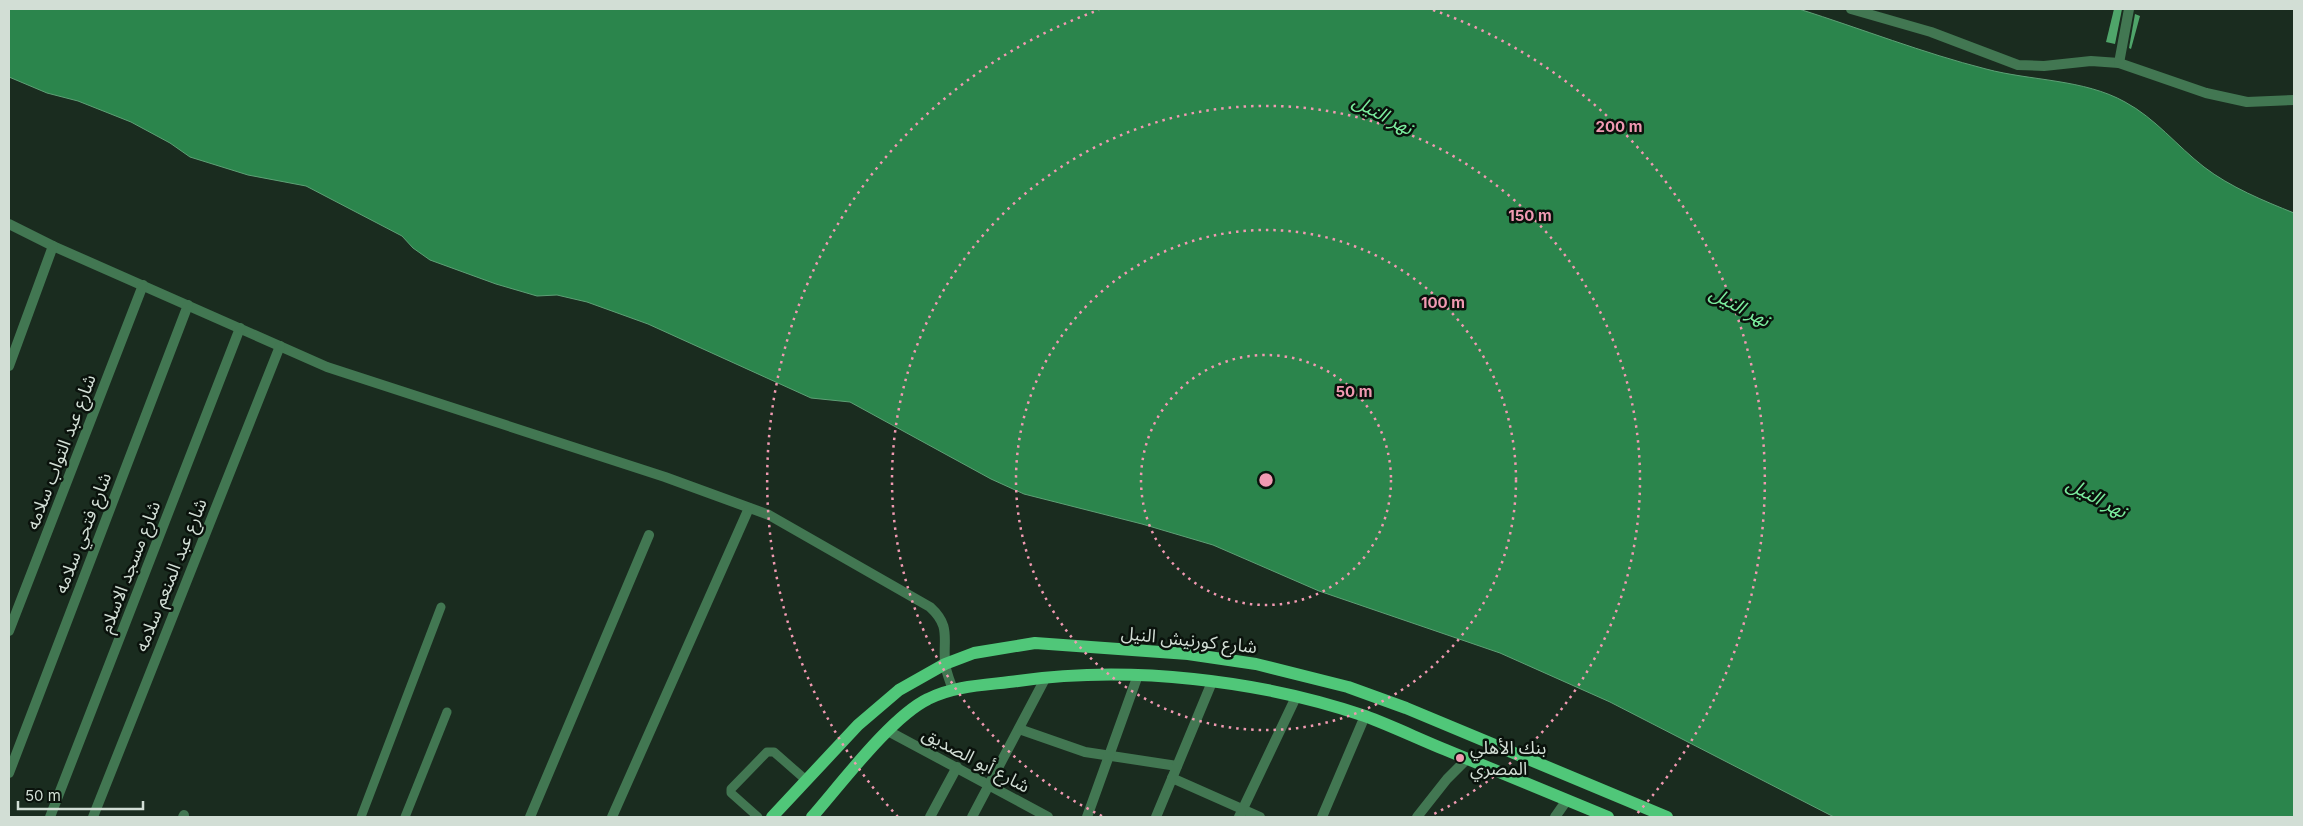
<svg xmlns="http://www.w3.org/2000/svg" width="2303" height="826" font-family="Inter,'Noto Sans Arabic',sans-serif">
  <rect width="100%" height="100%" fill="#1a2c1f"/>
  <path fill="#2b854c" stroke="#5da075" d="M 9,9 L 1799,9 C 1862,29 1923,53 1986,69 C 2031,81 2084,79 2125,102 C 2155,118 2177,146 2204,167 C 2230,187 2264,201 2294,213 L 2294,817 L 1834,817 L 1610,702 L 1500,653 L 1319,591 L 1213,545 L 1142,524 L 1024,494 L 991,479 L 850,402 L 811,398 L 648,324 L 587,302 L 557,295 L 537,296 L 496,284 L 430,260 L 413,248 L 402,236 L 306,186 L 248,175 L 190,157 L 170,143 L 131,122 L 78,101 L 47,93 L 9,77 Z"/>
  <g fill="#4fa56a">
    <path d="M 2114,9 L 2122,9 L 2115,44 L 2106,42 Z"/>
    <path d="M 2135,14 L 2140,16 L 2131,49 L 2129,48 Z"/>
  </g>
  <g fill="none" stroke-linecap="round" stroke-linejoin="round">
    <g stroke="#427752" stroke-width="9">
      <path d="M 361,817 L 441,607"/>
      <path d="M 405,817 L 447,712"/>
      <path d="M 758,817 L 731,793 L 731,789 L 767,752 L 774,752 L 806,780"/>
    </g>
    <g stroke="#427752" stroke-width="10">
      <path d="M 1851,9 L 1931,32 L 2018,65 L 2044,66 L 2091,61 L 2119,63 L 2206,93 L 2247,102 L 2294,100"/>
      <path d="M 2119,63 L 2129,9"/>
      <path d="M 9,224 L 53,246 L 327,367 L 665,477 L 769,515 L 930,607 C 951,626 943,638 945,663 C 946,672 950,681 953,690"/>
      <path d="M 9,366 L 53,246"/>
      <path d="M 9,631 L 143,285"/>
      <path d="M 1019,729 L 1085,752 L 1177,766"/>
      <path d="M 888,731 L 1048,817"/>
      <path d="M 9,773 L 188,305"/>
      <path d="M 1172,778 L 1260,817"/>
      <path d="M 50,817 L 240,328"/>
      <path d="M 93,817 L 280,346"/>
      <path d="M 183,817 L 184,815"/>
      <path d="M 530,817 L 649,535"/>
      <path d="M 612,817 L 749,508"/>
      <path d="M 930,817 L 957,767"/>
      <path d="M 972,817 L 1046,677"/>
      <path d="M 1087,817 L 1138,675"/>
      <path d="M 1156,817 L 1212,682"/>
      <path d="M 1239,817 L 1296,697"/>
      <path d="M 1322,817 L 1365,716"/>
      <path d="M 1417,817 L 1447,779 L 1467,759"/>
      <path d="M 1555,817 L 1567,800"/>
    </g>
    <g stroke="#50c779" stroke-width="12">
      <path d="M 772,817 L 858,725 L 899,690 L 945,664 L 974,653 L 1035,643 L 1188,654 L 1256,664 L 1348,687 L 1406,708 L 1667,817"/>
      <path d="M 812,817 C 841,784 891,717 928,699 C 955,685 989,685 1018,681 C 1129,665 1259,680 1365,716 C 1392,726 1419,739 1446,750 C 1500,772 1554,795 1608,817"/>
    </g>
  </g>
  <g fill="none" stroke="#f19ab2" stroke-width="2.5" stroke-dasharray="2.5 5">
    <circle cx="1266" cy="480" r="125"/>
    <circle cx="1266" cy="480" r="250"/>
    <path d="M1102 816A374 374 0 1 1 1430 816"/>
    <path d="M898 817A499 499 0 0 1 1099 10M1433 10A499 499 0 0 1 1634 817"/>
  </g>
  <circle fill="#f19ab2" stroke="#0a120c" stroke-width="2" cx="1460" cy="758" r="5"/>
  <g text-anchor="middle" stroke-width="5" stroke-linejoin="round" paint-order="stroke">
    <g font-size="18" fill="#d2ded5" stroke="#0a120c">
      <text transform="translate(61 452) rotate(-69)" y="6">شارع عبد التواب سلامه</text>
      <text transform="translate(83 533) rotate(-69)" y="6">شارع فتحي سلامه</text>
      <text transform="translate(130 567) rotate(-69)" y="6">شارع مسجد الاسلام</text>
      <text transform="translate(171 575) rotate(-68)" y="6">شارع عبد المنعم سلامه</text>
      <text transform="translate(1189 640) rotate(6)" y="6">شارع كورنيش النيل</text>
      <text transform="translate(976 760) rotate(28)" y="6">شارع أبو الصديق</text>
    </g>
    <g font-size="18" fill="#d2ded5" stroke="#0a120c" text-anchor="start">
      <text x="1470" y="754">بنك الأهلي<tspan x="1470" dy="21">المصري</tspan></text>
    </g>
    <g font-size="19" font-style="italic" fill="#7bed9e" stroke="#0a120c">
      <text transform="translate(1383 114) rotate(28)" y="7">نهر النيل</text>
      <text transform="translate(1740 306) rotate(28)" y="7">نهر النيل</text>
      <text transform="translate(2097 497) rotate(28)" y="7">نهر النيل</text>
    </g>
  </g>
  <circle cx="1266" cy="480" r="8" fill="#f19ab2" stroke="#0a120c" stroke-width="2.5"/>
  <g font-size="15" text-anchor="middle" font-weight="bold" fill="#f19ab2" stroke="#0a120c" stroke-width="5" stroke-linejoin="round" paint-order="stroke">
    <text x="1619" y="132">200 m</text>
    <text x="1530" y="221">150 m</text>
    <text x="1443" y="308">100 m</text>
    <text x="1354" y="397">50 m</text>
  </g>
  <rect width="2303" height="826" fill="none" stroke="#d2ded5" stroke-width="20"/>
  <path d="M18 801v8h125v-8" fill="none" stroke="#d2ded5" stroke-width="2.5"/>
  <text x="25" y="801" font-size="15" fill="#d2ded5" stroke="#0a120c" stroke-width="4" paint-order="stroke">50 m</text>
</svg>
